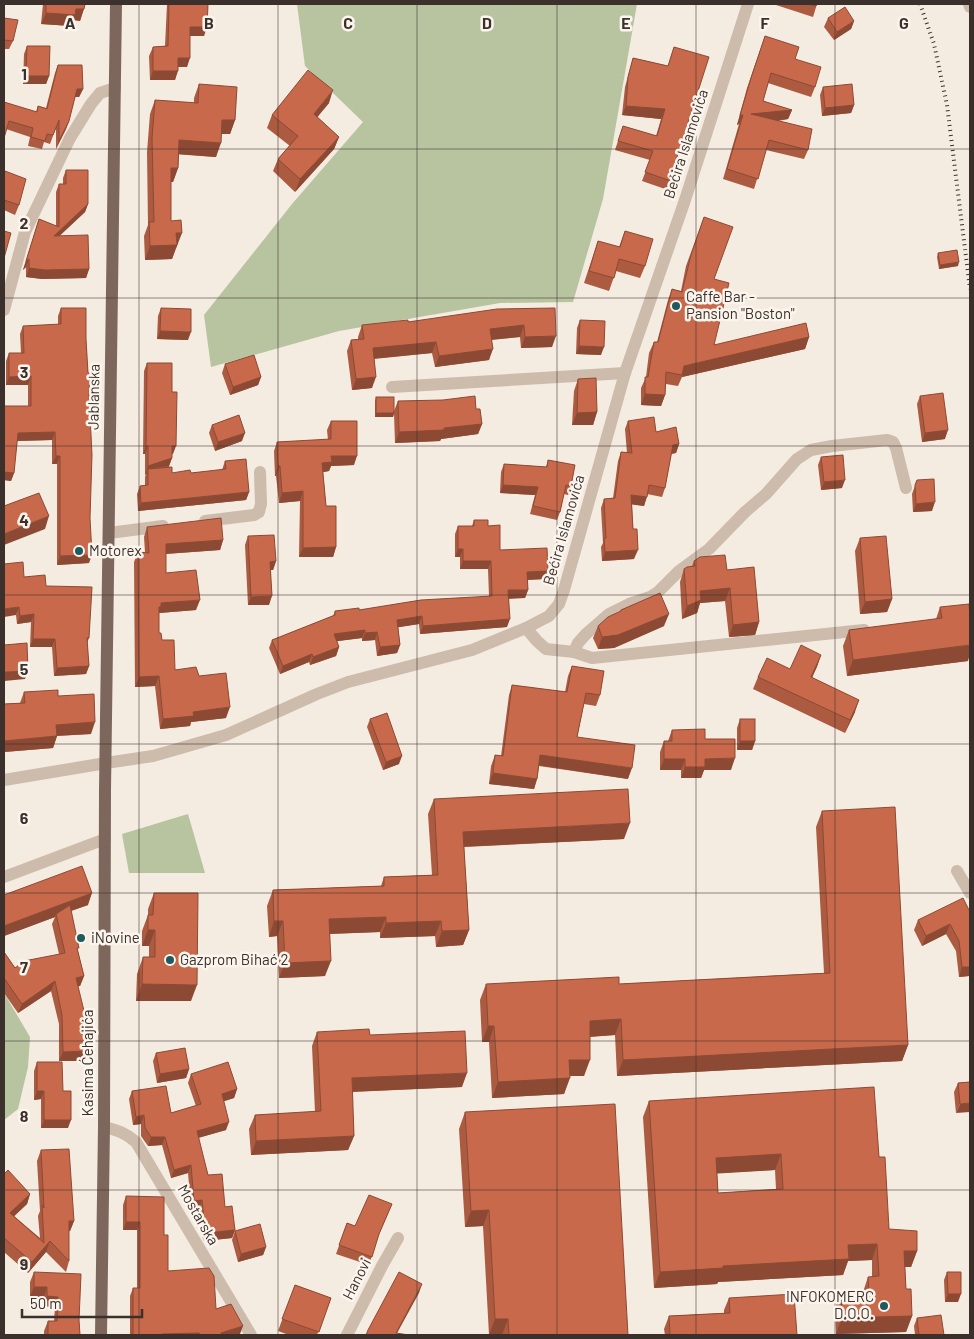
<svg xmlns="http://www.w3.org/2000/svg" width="974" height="1339" font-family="Barlow,sans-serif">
  <rect width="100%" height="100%" fill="#f4ebe1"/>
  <g fill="#b8c4a0">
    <path d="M 297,4 L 637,4 L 603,199 L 573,302 L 500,303 L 339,331 L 211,367 L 204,315 L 292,204 L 363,122 L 305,66 Z"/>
    <path d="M 188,814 L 205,873 L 129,873 L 122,834 Z"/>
    <path d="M 4,993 L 30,1037 L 28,1067 L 18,1109 L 4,1120 Z"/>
  </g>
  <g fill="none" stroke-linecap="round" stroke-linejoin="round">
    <g stroke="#cdbbac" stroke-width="12">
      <path d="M 969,4 L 970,7"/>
      <path d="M 4,310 L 25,232 L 70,138 L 91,104 L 100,93 L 115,88"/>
      <path d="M 392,387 L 625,373"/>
      <path d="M 205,521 L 254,515 L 259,512 L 261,504 L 260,472"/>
      <path d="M 109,533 L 163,526"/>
      <path d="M 526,628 L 537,641 L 546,649 L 574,652 L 592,658 L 864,630"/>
      <path d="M 574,652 L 578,643 L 586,634 L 609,614 L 629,604 L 650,597 L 658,592 L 679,571 L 709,549 L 745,512 L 766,494 L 797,459 L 811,450 L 832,446 L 887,440 L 893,442 L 896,448 L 906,488"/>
      <path d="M 4,780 L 106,763"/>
      <path d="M 957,871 L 970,893"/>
      <path d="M 4,877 L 105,839"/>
      <path d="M 104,1127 C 117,1130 126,1133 136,1142 L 251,1335"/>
      <path d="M 347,1335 L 382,1266 L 398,1238"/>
    </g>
    <path stroke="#cdbbac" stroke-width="12" d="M 106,763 L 153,756 L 226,735 L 317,694 L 348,682 L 472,650 L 526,628 L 549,616 L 559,604 L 564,590 L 625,373 L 685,200 L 748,4"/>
    <path stroke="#7d675c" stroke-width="12" d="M 101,1335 L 104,1127 L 105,790 L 116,4"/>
    <path stroke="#3b302b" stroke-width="4" stroke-dasharray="1 4" stroke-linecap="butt" d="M 920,4 L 934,44 L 947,105 L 970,289"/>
  </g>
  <g fill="#ac5a40" fill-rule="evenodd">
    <path d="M 43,4 L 85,4 L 80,21 L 74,20 L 71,26 L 41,24 Z"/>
    <path d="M 167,4 L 208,4 L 204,36 L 190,36 L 187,67 L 178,67 L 175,80 L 150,80 L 149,56 L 153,47 L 165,46 Z"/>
    <path d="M 776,4 L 817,4 L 813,17 L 776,5 Z"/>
    <path d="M 4,18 L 13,41 L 9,49 L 4,49 Z"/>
    <path d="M 828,18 L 854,21 L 851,29 L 834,40 L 824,27 Z"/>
    <path d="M 765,36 L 795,59 L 815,87 L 811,97 L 768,83 L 763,101 L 792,110 L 788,119 L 778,121 L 808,150 L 804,159 L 766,150 L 754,189 L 723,179 L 739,124 L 737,125 L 747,88 Z"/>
    <path d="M 27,46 L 49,76 L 46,84 L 23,84 L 24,54 Z"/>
    <path d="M 674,47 L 676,160 L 678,161 L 668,190 L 642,181 L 650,160 L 615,150 L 623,126 L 656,136 L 661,119 L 622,115 L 625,87 L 633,58 L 668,66 Z"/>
    <path d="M 58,65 L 83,89 L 79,97 L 75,97 L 69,121 L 66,129 L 56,149 L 56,128 L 50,144 L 44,142 L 42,149 L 28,146 L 30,137 L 6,129 L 4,102 L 36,112 L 38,106 L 46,108 L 55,73 Z"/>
    <path d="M 199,84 L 235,120 L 230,134 L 221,134 L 216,157 L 179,154 L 178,168 L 173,182 L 171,182 L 171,221 L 177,247 L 176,247 L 172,259 L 145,260 L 144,236 L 148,225 L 147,152 L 150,114 L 155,100 L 194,103 L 194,98 Z"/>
    <path d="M 823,87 L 854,105 L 851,113 L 822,116 L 820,95 Z"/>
    <path d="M 329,103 L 317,117 L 339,137 L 334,149 L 295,192 L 273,171 L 278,159 L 290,146 L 267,128 L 272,115 Z"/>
    <path d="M 66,170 L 88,204 L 85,212 L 60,235 L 89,269 L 86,278 L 42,279 L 26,277 L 26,267 L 23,270 L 39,219 L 56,226 L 56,192 L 59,184 L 63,184 L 63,178 Z"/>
    <path d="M 4,175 L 19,205 L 15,215 L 4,210 Z"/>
    <path d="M 704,217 L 714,279 L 714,345 L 809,337 L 805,349 L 682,377 L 678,386 L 666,384 L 665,395 L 661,406 L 641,405 L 641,388 L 646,377 L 649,353 L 654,342 L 657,342 L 668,300 L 672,289 L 681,291 L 686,266 Z"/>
    <path d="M 625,231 L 645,266 L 640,278 L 616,271 L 609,291 L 584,283 L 598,241 L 619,247 Z"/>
    <path d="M 938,253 L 958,266 L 939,269 L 937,257 Z"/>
    <path d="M 61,308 L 86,339 L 89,395 L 89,563 L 57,565 L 57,464 L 52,464 L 52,440 L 17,441 L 14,473 L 11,481 L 4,480 L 4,406 L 28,406 L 28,385 L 6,385 L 6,361 L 9,353 L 21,353 L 20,334 L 23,326 L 58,325 L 58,316 Z"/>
    <path d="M 161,308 L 188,340 L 157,339 L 158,316 Z"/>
    <path d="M 555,308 L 552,347 L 521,348 L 520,337 L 492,340 L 489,360 L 435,367 L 432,353 L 374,359 L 372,388 L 352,390 L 347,351 L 351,340 L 358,339 L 358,337 L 362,325 L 408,322 Z"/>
    <path d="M 580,320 L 601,355 L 576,354 L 577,328 Z"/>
    <path d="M 147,363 L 172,392 L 173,454 L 172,454 L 172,458 L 169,466 L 172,473 L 191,473 L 222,470 L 225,461 L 249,492 L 246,500 L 138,511 L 137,494 L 140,486 L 145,485 L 145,477 L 146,474 L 145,475 L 145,454 L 143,454 L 144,371 Z"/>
    <path d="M 225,364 L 261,377 L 258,385 L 230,395 L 222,373 Z"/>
    <path d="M 578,379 L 597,412 L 593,425 L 572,425 L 574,391 Z"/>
    <path d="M 920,396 L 945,439 L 922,442 L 917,404 Z"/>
    <path d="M 376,397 L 394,411 L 398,401 L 476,409 L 482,424 L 478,434 L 441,439 L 440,441 L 395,443 L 394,413 L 393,417 L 375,417 L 375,401 Z"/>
    <path d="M 331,421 L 354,465 L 331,466 L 329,471 L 323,472 L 326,506 L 336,547 L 333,557 L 299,557 L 300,501 L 279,503 L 276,476 L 275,476 L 274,451 L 277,442 L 328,440 L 327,430 Z"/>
    <path d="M 628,421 L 656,432 L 679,444 L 676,453 L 671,454 L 665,488 L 662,497 L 647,494 L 644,506 L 632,504 L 634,559 L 602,561 L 601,547 L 603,543 L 601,508 L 604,499 L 613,498 L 618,461 L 621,452 L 627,453 L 625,429 Z"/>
    <path d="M 212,425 L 242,441 L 215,451 L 209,433 Z"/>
    <path d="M 821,457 L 842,488 L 821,490 L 818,465 Z"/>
    <path d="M 548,460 L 571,486 L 568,495 L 564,494 L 560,512 L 557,520 L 530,514 L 535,495 L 500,493 L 501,472 L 504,464 L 546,467 Z"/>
    <path d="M 917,480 L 932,511 L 913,512 L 912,494 Z"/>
    <path d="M 474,520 L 488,526 L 500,550 L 548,571 L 545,579 L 527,580 L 528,590 L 525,598 L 509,598 L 507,627 L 420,634 L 419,624 L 398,627 L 400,645 L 397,653 L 377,656 L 375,640 L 362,641 L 362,638 L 337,641 L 339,647 L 336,656 L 310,665 L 309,662 L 280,674 L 269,648 L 272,640 L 333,616 L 335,611 L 359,610 L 489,596 L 488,569 L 460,569 L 460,557 L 455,557 L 455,534 L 458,526 L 472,526 Z"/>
    <path d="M 147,527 L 223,540 L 220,550 L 166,554 L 166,573 L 196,610 L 159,613 L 159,633 L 162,640 L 175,670 L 199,676 L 226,718 L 191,722 L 190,726 L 160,729 L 155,686 L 135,687 L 134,562 L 138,552 L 145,552 L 144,537 Z"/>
    <path d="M 248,536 L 276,561 L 273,570 L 271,570 L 269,605 L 248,605 L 245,545 Z"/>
    <path d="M 860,538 L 892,599 L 887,612 L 860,614 L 855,551 Z"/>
    <path d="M 694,561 L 727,570 L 759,622 L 755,635 L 729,637 L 725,601 L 700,603 L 697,613 L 682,619 L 680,582 L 684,569 L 692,566 Z"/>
    <path d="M 24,577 L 46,586 L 89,638 L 87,643 L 89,666 L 86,674 L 54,676 L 52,647 L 30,647 L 31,622 L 17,624 L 16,615 Z"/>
    <path d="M 940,607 L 968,661 L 847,676 L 843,646 L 849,630 L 936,619 Z"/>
    <path d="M 621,610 L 664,626 L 614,648 L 598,649 L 593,638 L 598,626 L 620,612 Z"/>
    <path d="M 821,655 L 812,678 L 855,712 L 845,733 L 753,689 L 758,677 L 790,669 Z"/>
    <path d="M 572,666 L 600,695 L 596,706 L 584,704 L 577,737 L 628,779 L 539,766 L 537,779 L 534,789 L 489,784 L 491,766 L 495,755 L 501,756 L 509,695 L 512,685 L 565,692 L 568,676 Z"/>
    <path d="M 24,692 L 58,696 L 91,734 L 57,736 L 53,748 L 4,752 L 4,704 L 20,703 Z"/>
    <path d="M 370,719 L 399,764 L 383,770 L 367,727 Z"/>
    <path d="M 740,719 L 755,741 L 752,750 L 737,750 L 737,728 Z"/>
    <path d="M 672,730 L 705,739 L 731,770 L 704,770 L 701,778 L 681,778 L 681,770 L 660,770 L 660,752 L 664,741 L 668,741 Z"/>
    <path d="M 434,799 L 624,839 L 464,847 L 469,930 L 463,945 L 436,947 L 435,936 L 380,938 L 380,932 L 330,934 L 325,976 L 279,978 L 277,936 L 269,937 L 267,906 L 273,890 L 381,886 L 384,877 L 432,875 L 428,814 Z"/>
    <path d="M 822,811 L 908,1045 L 902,1061 L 617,1076 L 615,1035 L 590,1037 L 584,1076 L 570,1076 L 564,1094 L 492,1098 L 489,1042 L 482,1042 L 480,1000 L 486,984 L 619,984 L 824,973 L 816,827 Z"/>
    <path d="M 154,893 L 191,1001 L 136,1001 L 137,974 L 143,957 L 149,957 L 149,946 L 142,946 L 142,931 L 148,915 L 148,909 Z"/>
    <path d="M 4,895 L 88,905 L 71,911 L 78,952 L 84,976 L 80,986 L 78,986 L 86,1051 L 83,1061 L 59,1061 L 59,1024 L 51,991 L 18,1013 L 4,993 L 4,952 L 15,968 L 59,954 L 52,924 L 55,917 L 4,936 Z"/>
    <path d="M 970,912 L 970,991 L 969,976 L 959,977 L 956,951 L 946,934 L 922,946 L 914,930 L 918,920 Z"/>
    <path d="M 317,1032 L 370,1035 L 462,1087 L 352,1092 L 354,1136 L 348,1150 L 251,1155 L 249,1129 L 255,1115 L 315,1112 L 312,1046 Z"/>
    <path d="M 156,1053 L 189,1069 L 186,1078 L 157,1083 L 153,1061 Z"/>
    <path d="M 37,1062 L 63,1091 L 68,1128 L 41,1128 L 41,1099 L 34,1100 L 34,1071 Z"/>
    <path d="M 191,1074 L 237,1089 L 234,1098 L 223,1101 L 226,1130 L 198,1138 L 208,1175 L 225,1207 L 235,1230 L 232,1238 L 204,1241 L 202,1236 L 199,1208 L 191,1209 L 188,1173 L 171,1178 L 162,1145 L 148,1146 L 141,1136 L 141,1124 L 133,1125 L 129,1099 L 132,1091 L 171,1113 L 196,1106 L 188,1083 Z"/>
    <path d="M 970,1082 L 956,1113 L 954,1092 L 958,1083 Z"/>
    <path d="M 649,1101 L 879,1157 L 889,1229 L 917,1251 L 911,1267 L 905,1267 L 906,1289 L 912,1316 L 906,1332 L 836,1334 L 835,1308 L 841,1292 L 863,1292 L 868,1277 L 872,1277 L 872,1260 L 848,1261 L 843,1275 L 718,1282 L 717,1284 L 654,1288 L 643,1117 ZM 775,1170 L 776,1189 L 718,1193 L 717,1173 Z"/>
    <path d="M 465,1112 L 628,1335 L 489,1335 L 483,1226 L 465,1227 L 459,1129 Z"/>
    <path d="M 41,1150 L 74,1221 L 70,1231 L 69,1231 L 69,1261 L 66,1272 L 46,1252 L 28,1273 L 4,1252 L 4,1173 L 30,1194 L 27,1204 L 14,1216 L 40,1238 L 38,1216 L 40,1211 L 37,1161 Z"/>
    <path d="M 126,1196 L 164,1235 L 168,1271 L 216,1309 L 240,1334 L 236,1335 L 130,1335 L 130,1296 L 133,1288 L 137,1288 L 137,1230 L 123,1230 L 123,1205 Z"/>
    <path d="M 392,1204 L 377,1239 L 369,1265 L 336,1254 L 347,1223 L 355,1226 Z"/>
    <path d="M 235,1231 L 266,1247 L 263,1255 L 238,1262 L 232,1240 Z"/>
    <path d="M 34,1272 L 79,1320 L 80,1335 L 44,1335 L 44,1331 L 48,1321 L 54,1321 L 55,1307 L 44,1306 L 44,1297 L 30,1296 L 30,1282 Z"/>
    <path d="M 947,1272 L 958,1302 L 945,1302 L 944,1280 Z"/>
    <path d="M 295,1285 L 331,1298 L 317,1335 L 289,1335 L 278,1331 Z"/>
    <path d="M 729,1298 L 797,1335 L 665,1335 L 664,1329 L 669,1316 L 724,1313 L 724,1310 Z"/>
    <path d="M 917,1318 L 944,1335 L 915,1335 L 914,1326 Z"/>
  </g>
  <g fill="#8c4a34">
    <path d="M 76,9 L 84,9 L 80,21 L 74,20 L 71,26 L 41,24 L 46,13 Z"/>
    <path d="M 854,21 L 851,29 L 834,40 L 837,32 Z"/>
    <path d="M 190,27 L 207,27 L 204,36 L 187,36 Z"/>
    <path d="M 178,58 L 190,58 L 187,67 L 175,67 Z"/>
    <path d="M 153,71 L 178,71 L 175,80 L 150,80 Z"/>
    <path d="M 26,76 L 49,76 L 46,84 L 23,84 Z"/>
    <path d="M 77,89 L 83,89 L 79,97 L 74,97 Z"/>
    <path d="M 333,90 L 329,103 L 310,126 L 314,114 Z"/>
    <path d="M 854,105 L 851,113 L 822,116 L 825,108 Z"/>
    <path d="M 626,106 L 665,109 L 661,119 L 622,115 Z"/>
    <path d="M 792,110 L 788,119 L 747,124 L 751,114 Z"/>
    <path d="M 740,115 L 743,115 L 739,124 L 737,125 Z"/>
    <path d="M 222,120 L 235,120 L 230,134 L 217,134 Z"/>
    <path d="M 69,121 L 66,129 L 56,149 L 59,141 Z"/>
    <path d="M 339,137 L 334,149 L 295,192 L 300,179 Z"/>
    <path d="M 179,140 L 221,143 L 216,157 L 174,154 Z"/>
    <path d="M 171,168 L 178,168 L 173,182 L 166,182 Z"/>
    <path d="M 88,204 L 85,212 L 51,244 L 54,236 Z"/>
    <path d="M 176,233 L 182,233 L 172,259 L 145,260 L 150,246 Z"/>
    <path d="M 29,259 L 26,267 L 23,270 L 26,261 Z"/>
    <path d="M 959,262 L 958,266 L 939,269 L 940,265 Z"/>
    <path d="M 29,268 L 89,269 L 86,278 L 42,279 L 26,277 Z"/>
    <path d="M 524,325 L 520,337 L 486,340 L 490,329 Z"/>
    <path d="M 160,331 L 191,332 L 188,340 L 157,339 Z"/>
    <path d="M 556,336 L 552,347 L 521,348 L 525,337 Z"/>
    <path d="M 809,337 L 805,349 L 682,377 L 684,366 Z"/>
    <path d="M 436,342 L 432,353 L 369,359 L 373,348 Z"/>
    <path d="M 579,346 L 604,347 L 601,355 L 576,354 Z"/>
    <path d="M 493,349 L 489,360 L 435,367 L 439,356 Z"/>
    <path d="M 31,376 L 28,385 L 6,385 L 9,377 Z"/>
    <path d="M 261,377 L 258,385 L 230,395 L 233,387 Z"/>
    <path d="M 376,377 L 372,388 L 352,390 L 356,379 Z"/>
    <path d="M 645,394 L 665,395 L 661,406 L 641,405 Z"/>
    <path d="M 597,412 L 593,425 L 572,425 L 577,413 Z"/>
    <path d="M 376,413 L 394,413 L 393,417 L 375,417 Z"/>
    <path d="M 482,424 L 478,434 L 441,439 L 440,441 L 395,443 L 399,432 L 444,428 Z"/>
    <path d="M 948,430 L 945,439 L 922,442 L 925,433 Z"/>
    <path d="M 55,432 L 52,440 L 15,441 L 18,433 Z"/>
    <path d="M 245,433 L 242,441 L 215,451 L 218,442 Z"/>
    <path d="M 679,444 L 676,453 L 669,454 L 673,445 Z"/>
    <path d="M 146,446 L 148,446 L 145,454 L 143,454 Z"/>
    <path d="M 172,446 L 176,446 L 173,454 L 169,454 Z"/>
    <path d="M 56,456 L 60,456 L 57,464 L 52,464 Z"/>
    <path d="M 331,456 L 357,456 L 354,465 L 331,466 L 329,471 L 319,473 L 322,463 Z"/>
    <path d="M 172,458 L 169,466 L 148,469 L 146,474 L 145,475 L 148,466 Z"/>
    <path d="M 278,466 L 280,466 L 276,476 L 275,476 Z"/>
    <path d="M 4,472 L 14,473 L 11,481 L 4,480 Z"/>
    <path d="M 845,480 L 842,488 L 821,490 L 824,482 Z"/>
    <path d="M 503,485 L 538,487 L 535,495 L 500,493 Z"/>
    <path d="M 303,491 L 300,501 L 279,503 L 282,493 Z"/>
    <path d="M 249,492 L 246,500 L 138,511 L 141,503 Z"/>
    <path d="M 631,495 L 647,497 L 644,506 L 628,504 Z"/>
    <path d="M 935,502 L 932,511 L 913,512 L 916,504 Z"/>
    <path d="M 49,516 L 45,529 L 4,545 L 4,534 Z"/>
    <path d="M 223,540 L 220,550 L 163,554 L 166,544 Z"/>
    <path d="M 336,547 L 333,557 L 299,557 L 303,548 Z"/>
    <path d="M 458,549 L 463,549 L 460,557 L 455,557 Z"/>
    <path d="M 638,550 L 634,559 L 602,561 L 605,552 Z"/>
    <path d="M 92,555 L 89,563 L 57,565 L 60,556 Z"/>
    <path d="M 276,561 L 273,570 L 267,570 L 270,562 Z"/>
    <path d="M 463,561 L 491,561 L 488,569 L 460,569 Z"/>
    <path d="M 548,571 L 545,579 L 524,580 L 527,572 Z"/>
    <path d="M 730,588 L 725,601 L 700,603 L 697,613 L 682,619 L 687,606 L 700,591 Z"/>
    <path d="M 508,590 L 528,590 L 525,598 L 506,599 Z"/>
    <path d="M 272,596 L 269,605 L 248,605 L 251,597 Z"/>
    <path d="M 892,599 L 887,612 L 860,614 L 865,602 Z"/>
    <path d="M 200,600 L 196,610 L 159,613 L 156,617 L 161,603 Z"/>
    <path d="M 19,607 L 16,615 L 4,617 L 4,609 Z"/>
    <path d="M 34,614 L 31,622 L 17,624 L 20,616 Z"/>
    <path d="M 669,614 L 664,626 L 614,648 L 598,649 L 602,637 Z"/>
    <path d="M 422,616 L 419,624 L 394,628 L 397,620 Z"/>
    <path d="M 510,619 L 507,627 L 420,634 L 423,626 Z"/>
    <path d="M 759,622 L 755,635 L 729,637 L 733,625 Z"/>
    <path d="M 365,630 L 362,638 L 331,642 L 334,634 Z"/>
    <path d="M 377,632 L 375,640 L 362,641 L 365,633 Z"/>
    <path d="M 33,639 L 55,639 L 52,647 L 30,647 Z"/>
    <path d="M 400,645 L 397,653 L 377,656 L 380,647 Z"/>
    <path d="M 970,645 L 970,654 L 968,661 L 847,676 L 853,660 Z"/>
    <path d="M 339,647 L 336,656 L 310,665 L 313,657 Z"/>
    <path d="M 312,654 L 309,662 L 280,674 L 283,666 Z"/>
    <path d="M 821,655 L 817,667 L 806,690 L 811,677 Z"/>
    <path d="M 89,666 L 86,674 L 54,676 L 57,668 Z"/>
    <path d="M 28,671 L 25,679 L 4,681 L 4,672 Z"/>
    <path d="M 159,676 L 155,686 L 135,687 L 139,677 Z"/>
    <path d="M 859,700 L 855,712 L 845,733 L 850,720 Z"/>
    <path d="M 230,707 L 226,718 L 191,722 L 190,726 L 160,729 L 163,719 L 193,712 Z"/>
    <path d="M 95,722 L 91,734 L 52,736 L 56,725 Z"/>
    <path d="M 57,736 L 53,748 L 4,752 L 4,741 Z"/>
    <path d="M 740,741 L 755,741 L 752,750 L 737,750 Z"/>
    <path d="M 540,755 L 632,768 L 628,779 L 537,765 Z"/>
    <path d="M 402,756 L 399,764 L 383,770 L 386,762 Z"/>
    <path d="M 735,758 L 731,770 L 704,770 L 701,778 L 681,778 L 685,767 L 705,759 Z"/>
    <path d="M 664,759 L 685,759 L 681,770 L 660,770 Z"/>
    <path d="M 493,773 L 537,779 L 534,789 L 489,784 Z"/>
    <path d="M 630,823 L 624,839 L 457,847 L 463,832 Z"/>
    <path d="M 92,893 L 88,905 L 56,916 L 56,914 L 55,917 L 4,936 L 4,926 Z"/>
    <path d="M 386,917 L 380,932 L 324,934 L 329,919 Z"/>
    <path d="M 274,921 L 283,921 L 277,936 L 269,937 Z"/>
    <path d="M 441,921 L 435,936 L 380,938 L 386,923 Z"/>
    <path d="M 950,924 L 946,934 L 922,946 L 926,936 Z"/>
    <path d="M 148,930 L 155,930 L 149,946 L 142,946 Z"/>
    <path d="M 469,930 L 463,945 L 436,947 L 442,931 Z"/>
    <path d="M 331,961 L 325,976 L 279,978 L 285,963 Z"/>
    <path d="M 962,967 L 970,967 L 970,972 L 969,976 L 959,977 Z"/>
    <path d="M 84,976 L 80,986 L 73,987 L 76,978 Z"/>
    <path d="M 55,981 L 51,991 L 18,1013 L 22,1004 Z"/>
    <path d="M 142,984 L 197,985 L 191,1001 L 136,1001 Z"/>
    <path d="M 621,1019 L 615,1035 L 584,1037 L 590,1021 Z"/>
    <path d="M 488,1026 L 494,1026 L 489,1042 L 482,1042 Z"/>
    <path d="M 908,1045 L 902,1061 L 617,1076 L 623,1060 Z"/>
    <path d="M 86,1051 L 83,1061 L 59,1061 L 63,1052 Z"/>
    <path d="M 569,1060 L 590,1060 L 584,1076 L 563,1076 Z"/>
    <path d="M 189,1069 L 186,1078 L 157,1083 L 160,1074 Z"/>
    <path d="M 467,1073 L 462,1087 L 346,1092 L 352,1078 Z"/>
    <path d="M 570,1078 L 564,1094 L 492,1098 L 498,1082 Z"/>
    <path d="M 237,1089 L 234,1098 L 219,1103 L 222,1094 Z"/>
    <path d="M 37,1091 L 44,1091 L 41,1099 L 34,1100 Z"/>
    <path d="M 970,1103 L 970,1112 L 956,1113 L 960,1104 Z"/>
    <path d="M 144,1115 L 141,1124 L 133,1125 L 136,1117 Z"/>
    <path d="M 44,1120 L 71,1120 L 68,1128 L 41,1128 Z"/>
    <path d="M 229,1122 L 226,1130 L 194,1139 L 197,1131 Z"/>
    <path d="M 354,1136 L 348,1150 L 251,1155 L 256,1141 Z"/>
    <path d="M 151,1137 L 165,1137 L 162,1145 L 148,1146 Z"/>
    <path d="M 781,1154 L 775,1170 L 710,1174 L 716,1158 Z"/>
    <path d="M 191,1165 L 188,1173 L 171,1178 L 174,1170 Z"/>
    <path d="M 30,1194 L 27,1204 L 7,1223 L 10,1213 Z"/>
    <path d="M 202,1200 L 199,1208 L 191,1209 L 194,1201 Z"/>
    <path d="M 489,1210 L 483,1226 L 465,1227 L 471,1211 Z"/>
    <path d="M 69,1221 L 74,1221 L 70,1231 L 65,1231 Z"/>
    <path d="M 126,1222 L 140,1222 L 137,1230 L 123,1230 Z"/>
    <path d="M 235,1230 L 232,1238 L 204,1241 L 207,1233 Z"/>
    <path d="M 50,1241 L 46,1252 L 28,1273 L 32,1262 Z"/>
    <path d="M 877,1244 L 872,1260 L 848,1261 L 843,1275 L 718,1282 L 717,1284 L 654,1288 L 660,1272 L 723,1266 L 848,1245 Z"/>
    <path d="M 266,1247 L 263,1255 L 238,1262 L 241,1254 Z"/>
    <path d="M 904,1251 L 917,1251 L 911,1267 L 898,1267 Z"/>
    <path d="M 422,1284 L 419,1293 L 396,1335 L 395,1335 Z"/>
    <path d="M 34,1287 L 47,1287 L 44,1297 L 30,1296 Z"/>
    <path d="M 948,1294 L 961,1294 L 958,1302 L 945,1302 Z"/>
    <path d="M 47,1296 L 58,1297 L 55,1307 L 44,1306 Z"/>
    <path d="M 912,1316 L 906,1332 L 836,1334 L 842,1318 Z"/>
    <path d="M 495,1319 L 508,1319 L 502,1335 L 489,1335 Z"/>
    <path d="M 243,1326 L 240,1334 L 236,1335 L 220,1335 L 221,1333 Z"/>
    <path d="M 199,1333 L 199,1335 L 162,1335 L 162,1334 Z"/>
  </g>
  <g fill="#c8694b" stroke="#8c4a34" fill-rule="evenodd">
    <path d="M 46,4 L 85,4 L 84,9 L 76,9 L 75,15 L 46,13 Z"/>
    <path d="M 169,4 L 208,4 L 207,27 L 190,27 L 190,58 L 178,58 L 178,71 L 153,71 L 153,47 L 168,46 Z"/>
    <path d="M 808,4 L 817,4 L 816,6 Z"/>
    <path d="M 845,7 L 854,21 L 837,32 L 828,18 Z"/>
    <path d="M 4,18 L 18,20 L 13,41 L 4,40 Z"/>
    <path d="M 765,36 L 799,47 L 795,59 L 821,67 L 815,87 L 771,73 L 763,101 L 792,110 L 751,114 L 812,129 L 808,150 L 769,140 L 758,179 L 727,169 L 743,115 L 740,115 L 751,78 Z"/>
    <path d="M 27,46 L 50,46 L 49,76 L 26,76 Z"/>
    <path d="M 674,47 L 709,57 L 676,160 L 678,161 L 671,181 L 645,172 L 653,151 L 618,141 L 623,126 L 657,136 L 665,109 L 626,106 L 628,77 L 633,58 L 668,66 Z"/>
    <path d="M 58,65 L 82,65 L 83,89 L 77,89 L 69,121 L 59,141 L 59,120 L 53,135 L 47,134 L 45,141 L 31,137 L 33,128 L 9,121 L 4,138 L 4,102 L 37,112 L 38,106 L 47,109 Z"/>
    <path d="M 308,70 L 333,90 L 314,114 L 339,137 L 300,179 L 278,159 L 298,136 L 272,115 Z"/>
    <path d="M 199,84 L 237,87 L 235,120 L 222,120 L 221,143 L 179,140 L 178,168 L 171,168 L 171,221 L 181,220 L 182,233 L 176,233 L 177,245 L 150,246 L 149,222 L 154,222 L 152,138 L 155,100 L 198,103 Z"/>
    <path d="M 852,84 L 854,105 L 825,108 L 823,87 Z"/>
    <path d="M 66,170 L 88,170 L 88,204 L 54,236 L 88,235 L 89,269 L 45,270 L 29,268 L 29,259 L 26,261 L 39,219 L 59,227 L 59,184 L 66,184 Z"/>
    <path d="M 5,171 L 26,179 L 19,205 L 4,200 L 4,175 Z"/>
    <path d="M 704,217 L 733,227 L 714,279 L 729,283 L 714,345 L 806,323 L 809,337 L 684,366 L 682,375 L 666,372 L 665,395 L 645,394 L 645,377 L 648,377 L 654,342 L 658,342 L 672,289 L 682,292 L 691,255 Z"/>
    <path d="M 4,231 L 11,233 L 4,258 Z"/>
    <path d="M 625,231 L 653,239 L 645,266 L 619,259 L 614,278 L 589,271 L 598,241 L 620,247 Z"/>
    <path d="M 957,250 L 959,262 L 940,265 L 938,253 Z"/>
    <path d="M 61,308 L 86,308 L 86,339 L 88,373 L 90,373 L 89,395 L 92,455 L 90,518 L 92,555 L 60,556 L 60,456 L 56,456 L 55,432 L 18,433 L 14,473 L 4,472 L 4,406 L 31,406 L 31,376 L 9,377 L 9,353 L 24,353 L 23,326 L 61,324 Z"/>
    <path d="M 161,308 L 191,309 L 191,332 L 160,331 Z"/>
    <path d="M 555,308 L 556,336 L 525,337 L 524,325 L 490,329 L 493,349 L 439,356 L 436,342 L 373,348 L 376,377 L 356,379 L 351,340 L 364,339 L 362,325 L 408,320 L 408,322 L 497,309 Z"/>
    <path d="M 580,320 L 605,321 L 604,347 L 579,346 Z"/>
    <path d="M 254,355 L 261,377 L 233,387 L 225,364 Z"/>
    <path d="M 147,363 L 172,363 L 172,392 L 177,392 L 176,446 L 172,446 L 172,458 L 148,466 L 148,446 L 146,446 Z"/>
    <path d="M 596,378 L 597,412 L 577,413 L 578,379 Z"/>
    <path d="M 943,393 L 948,430 L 925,433 L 920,396 Z"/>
    <path d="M 475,396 L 476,409 L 480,409 L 482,424 L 444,428 L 444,430 L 399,432 L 398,401 L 443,400 Z"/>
    <rect x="376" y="397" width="18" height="16"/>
    <path d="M 239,415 L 245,433 L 218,442 L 212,425 Z"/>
    <path d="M 654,417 L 656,432 L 676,427 L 679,444 L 673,445 L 665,488 L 649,485 L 647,497 L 631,495 L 633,529 L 637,529 L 638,550 L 605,552 L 604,538 L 606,538 L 604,499 L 615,498 L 621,452 L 632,453 L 628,421 Z"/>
    <path d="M 331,421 L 357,421 L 357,456 L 331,456 L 332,462 L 322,463 L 326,506 L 336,506 L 336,547 L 303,548 L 303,491 L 282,493 L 280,466 L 278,466 L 277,442 L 331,439 Z"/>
    <path d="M 843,455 L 845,480 L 824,482 L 821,457 Z"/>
    <path d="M 246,459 L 249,492 L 141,503 L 140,486 L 148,485 L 148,469 L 172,467 L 172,473 L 190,470 L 191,473 L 226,469 L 225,461 Z"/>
    <path d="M 548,460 L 575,465 L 571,486 L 566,485 L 560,512 L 533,506 L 538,487 L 503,485 L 504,464 L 547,467 Z"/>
    <path d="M 934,479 L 935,502 L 916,504 L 915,485 L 917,480 Z"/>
    <path d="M 39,493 L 49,516 L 4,534 L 4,506 Z"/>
    <path d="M 221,518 L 223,540 L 166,544 L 166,573 L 196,570 L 200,600 L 161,603 L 161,607 L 159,607 L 159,633 L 161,633 L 162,640 L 174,640 L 175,670 L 196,667 L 199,676 L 226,673 L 230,707 L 193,712 L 194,716 L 163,719 L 159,676 L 139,677 L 138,552 L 149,553 L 147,527 Z"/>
    <path d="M 474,520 L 488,520 L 488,526 L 500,525 L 500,550 L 547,548 L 548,571 L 527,572 L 528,590 L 508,590 L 510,619 L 423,626 L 422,616 L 397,620 L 400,645 L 380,647 L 377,632 L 365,633 L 365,630 L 334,634 L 339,647 L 313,657 L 312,654 L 283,666 L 272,640 L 335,615 L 335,611 L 359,608 L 359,610 L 421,600 L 492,596 L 491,561 L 463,561 L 463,549 L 458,549 L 458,526 L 474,526 Z"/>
    <path d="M 274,535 L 276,561 L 270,562 L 272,596 L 251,597 L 248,536 Z"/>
    <path d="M 886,536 L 892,599 L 865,602 L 860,538 Z"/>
    <path d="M 725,555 L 727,570 L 754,567 L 759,622 L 733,625 L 730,588 L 700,591 L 701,600 L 687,606 L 684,569 L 687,567 L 695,566 L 694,561 L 700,557 Z"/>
    <path d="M 23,562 L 24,577 L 45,575 L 46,586 L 92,587 L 89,638 L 87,638 L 89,666 L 57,668 L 55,639 L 33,639 L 34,614 L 20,616 L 19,607 L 4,609 L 4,564 Z"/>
    <path d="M 660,593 L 669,614 L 618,635 L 602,637 L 598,626 L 608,617 L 621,611 L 621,610 Z"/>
    <path d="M 969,604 L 970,617 L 970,645 L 853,660 L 849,630 L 942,618 L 940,607 Z"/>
    <path d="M 27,643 L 28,671 L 4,672 L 4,645 Z"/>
    <path d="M 801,645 L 821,655 L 811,677 L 859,700 L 850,720 L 758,677 L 767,658 L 790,669 Z"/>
    <path d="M 572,666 L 604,671 L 600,695 L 586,693 L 577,737 L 635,745 L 632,768 L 540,755 L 537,779 L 493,773 L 495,755 L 503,756 L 512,685 L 567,692 Z"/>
    <path d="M 58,690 L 58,696 L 94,694 L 95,722 L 56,725 L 57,736 L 4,741 L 4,704 L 25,703 L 24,692 Z"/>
    <path d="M 387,713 L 402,756 L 386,762 L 370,719 Z"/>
    <rect x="740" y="719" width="15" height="22"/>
    <path d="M 705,729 L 705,739 L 735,739 L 735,758 L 705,759 L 705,767 L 685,767 L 685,759 L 664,759 L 664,741 L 672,741 L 672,730 Z"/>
    <path d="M 628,789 L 630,823 L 463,832 L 469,930 L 442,931 L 441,921 L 386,923 L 386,917 L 329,919 L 331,961 L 285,963 L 283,921 L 274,921 L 273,890 L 384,886 L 384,877 L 438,875 L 434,799 Z"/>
    <path d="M 895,807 L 908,1045 L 623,1060 L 621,1019 L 590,1021 L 590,1060 L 569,1060 L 570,1078 L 498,1082 L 494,1026 L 488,1026 L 486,984 L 619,977 L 619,984 L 830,973 L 822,811 Z"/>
    <path d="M 82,866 L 92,893 L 4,926 L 4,895 Z"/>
    <path d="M 154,893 L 198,893 L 197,985 L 142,984 L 143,957 L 155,957 L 155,930 L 148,930 L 148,915 L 153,915 Z"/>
    <path d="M 963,898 L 970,912 L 970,967 L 962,967 L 959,941 L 950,924 L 926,936 L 918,920 Z"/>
    <path d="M 70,905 L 79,948 L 77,948 L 84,976 L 76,978 L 86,1019 L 86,1051 L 63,1052 L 62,1015 L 55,981 L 22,1004 L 4,978 L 4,952 L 15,968 L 24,961 L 65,953 L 56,914 Z"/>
    <path d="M 369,1029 L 370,1035 L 465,1031 L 467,1073 L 352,1078 L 354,1136 L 256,1141 L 255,1115 L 321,1111 L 317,1032 Z"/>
    <path d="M 185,1048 L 189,1069 L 160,1074 L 156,1053 Z"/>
    <path d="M 37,1062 L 62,1062 L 63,1091 L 71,1091 L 71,1120 L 44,1120 L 44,1091 L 37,1091 Z"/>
    <path d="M 228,1062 L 237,1089 L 222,1094 L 229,1122 L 197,1131 L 208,1175 L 222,1174 L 225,1207 L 232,1206 L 235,1230 L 207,1233 L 205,1228 L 202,1200 L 194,1201 L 191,1165 L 174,1170 L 165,1137 L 151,1137 L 145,1128 L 144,1115 L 136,1117 L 132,1091 L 166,1086 L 171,1113 L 201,1104 L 191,1074 Z"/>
    <path d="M 970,1082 L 970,1103 L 960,1104 L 958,1083 Z"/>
    <path d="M 874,1087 L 879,1157 L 885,1157 L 889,1229 L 917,1231 L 917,1251 L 904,1251 L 906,1289 L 911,1289 L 912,1316 L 842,1318 L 841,1292 L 869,1291 L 868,1277 L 879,1276 L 877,1244 L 848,1245 L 849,1259 L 723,1266 L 723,1268 L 660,1272 L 649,1101 ZM 781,1154 L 783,1189 L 718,1193 L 716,1158 Z"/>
    <path d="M 615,1104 L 628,1335 L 509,1335 L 508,1319 L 495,1319 L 489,1210 L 471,1211 L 465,1112 Z"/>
    <path d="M 69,1149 L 74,1221 L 69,1221 L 69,1261 L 50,1241 L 32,1262 L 4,1238 L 4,1173 L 4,1174 L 8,1170 L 30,1194 L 10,1213 L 44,1243 L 42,1205 L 44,1208 L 41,1150 Z"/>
    <path d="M 369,1195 L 392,1204 L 379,1234 L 372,1257 L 339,1245 L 347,1223 L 355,1226 Z"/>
    <path d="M 126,1196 L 164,1197 L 164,1235 L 168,1235 L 168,1271 L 209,1268 L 214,1276 L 216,1309 L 231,1304 L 243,1326 L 221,1333 L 221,1335 L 200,1335 L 199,1333 L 162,1334 L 162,1335 L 133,1335 L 133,1288 L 140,1288 L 140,1222 L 126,1222 Z"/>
    <path d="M 260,1224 L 266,1247 L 241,1254 L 235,1231 Z"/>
    <path d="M 34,1272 L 81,1274 L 79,1320 L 80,1335 L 48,1335 L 48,1321 L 57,1321 L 58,1297 L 47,1296 L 47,1287 L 34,1287 Z"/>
    <path d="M 399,1272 L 422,1284 L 396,1333 L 409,1335 L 366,1335 L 368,1330 Z"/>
    <path d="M 947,1272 L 961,1272 L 961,1294 L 948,1294 Z"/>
    <path d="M 295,1285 L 331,1298 L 319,1332 L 282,1319 Z"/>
    <path d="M 794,1294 L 797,1335 L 670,1335 L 669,1316 L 730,1313 L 729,1298 Z"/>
    <path d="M 941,1315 L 944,1335 L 919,1335 L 917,1318 Z"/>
  </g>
  <path fill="none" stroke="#3b302b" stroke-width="1" stroke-opacity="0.55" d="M 139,4 L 139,1335M 278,4 L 278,1335M 417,4 L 417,1335M 557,4 L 557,1335M 696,4 L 696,1335M 835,4 L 835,1335M 4,149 L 970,149M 4,298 L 970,298M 4,446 L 970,446M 4,595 L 970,595M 4,744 L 970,744M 4,893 L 970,893M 4,1041 L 970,1041M 4,1190 L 970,1190"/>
  <g fill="#1f5a5e" stroke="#fbf5ee" stroke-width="2">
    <circle cx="676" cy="306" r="5"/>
    <circle cx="79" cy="551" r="5"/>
    <circle cx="81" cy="938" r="5"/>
    <circle cx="170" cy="960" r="5"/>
    <circle cx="884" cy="1306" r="5"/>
  </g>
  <g text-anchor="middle" stroke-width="5" stroke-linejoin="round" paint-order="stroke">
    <g font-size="15" fill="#3b302b" stroke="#fbf5ee">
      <text transform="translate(686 144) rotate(-72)" y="5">Bećira Islamovića</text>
      <text transform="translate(94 397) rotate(-89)" y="5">Jablanska</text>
      <text transform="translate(564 530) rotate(-74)" y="5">Bećira Islamovića</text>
      <text transform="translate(88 1063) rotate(-90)" y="5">Kasima Ćehajića</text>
      <text transform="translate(198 1215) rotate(60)" y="5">Mostarska</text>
      <text transform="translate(357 1279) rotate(-63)" y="5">Hanovi</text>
    </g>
    <g font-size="15" fill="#3b302b" stroke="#fbf5ee" text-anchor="start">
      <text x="686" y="302">Caffe Bar -<tspan x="686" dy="17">Pansion "Boston"</tspan></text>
      <text x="89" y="556">Motorex</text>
      <text x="91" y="943">iNovine</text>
      <text x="180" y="965">Gazprom Bihać 2</text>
      <text x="874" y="1302" text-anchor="end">INFOKOMERC<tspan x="874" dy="17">D.O.O.</tspan></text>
    </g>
  </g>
  <g font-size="16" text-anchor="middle" font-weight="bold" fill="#3b302b" stroke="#fbf5ee" stroke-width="5" stroke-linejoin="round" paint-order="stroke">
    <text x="70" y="29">A</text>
    <text x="209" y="29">B</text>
    <text x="348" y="29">C</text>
    <text x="487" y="29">D</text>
    <text x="626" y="29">E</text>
    <text x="765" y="29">F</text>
    <text x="904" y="29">G</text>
    <text x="24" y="80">1</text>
    <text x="24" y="229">2</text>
    <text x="24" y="378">3</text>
    <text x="24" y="526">4</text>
    <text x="24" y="675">5</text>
    <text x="24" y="824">6</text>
    <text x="24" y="973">7</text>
    <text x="24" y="1122">8</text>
    <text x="24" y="1270">9</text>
  </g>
  <rect width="974" height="1339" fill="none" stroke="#3b302b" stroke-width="10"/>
  <path d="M22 1309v8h120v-8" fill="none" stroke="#3b302b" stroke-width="2.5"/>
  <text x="30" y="1309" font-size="15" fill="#3b302b" stroke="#fbf5ee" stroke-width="4" paint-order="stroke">50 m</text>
</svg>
